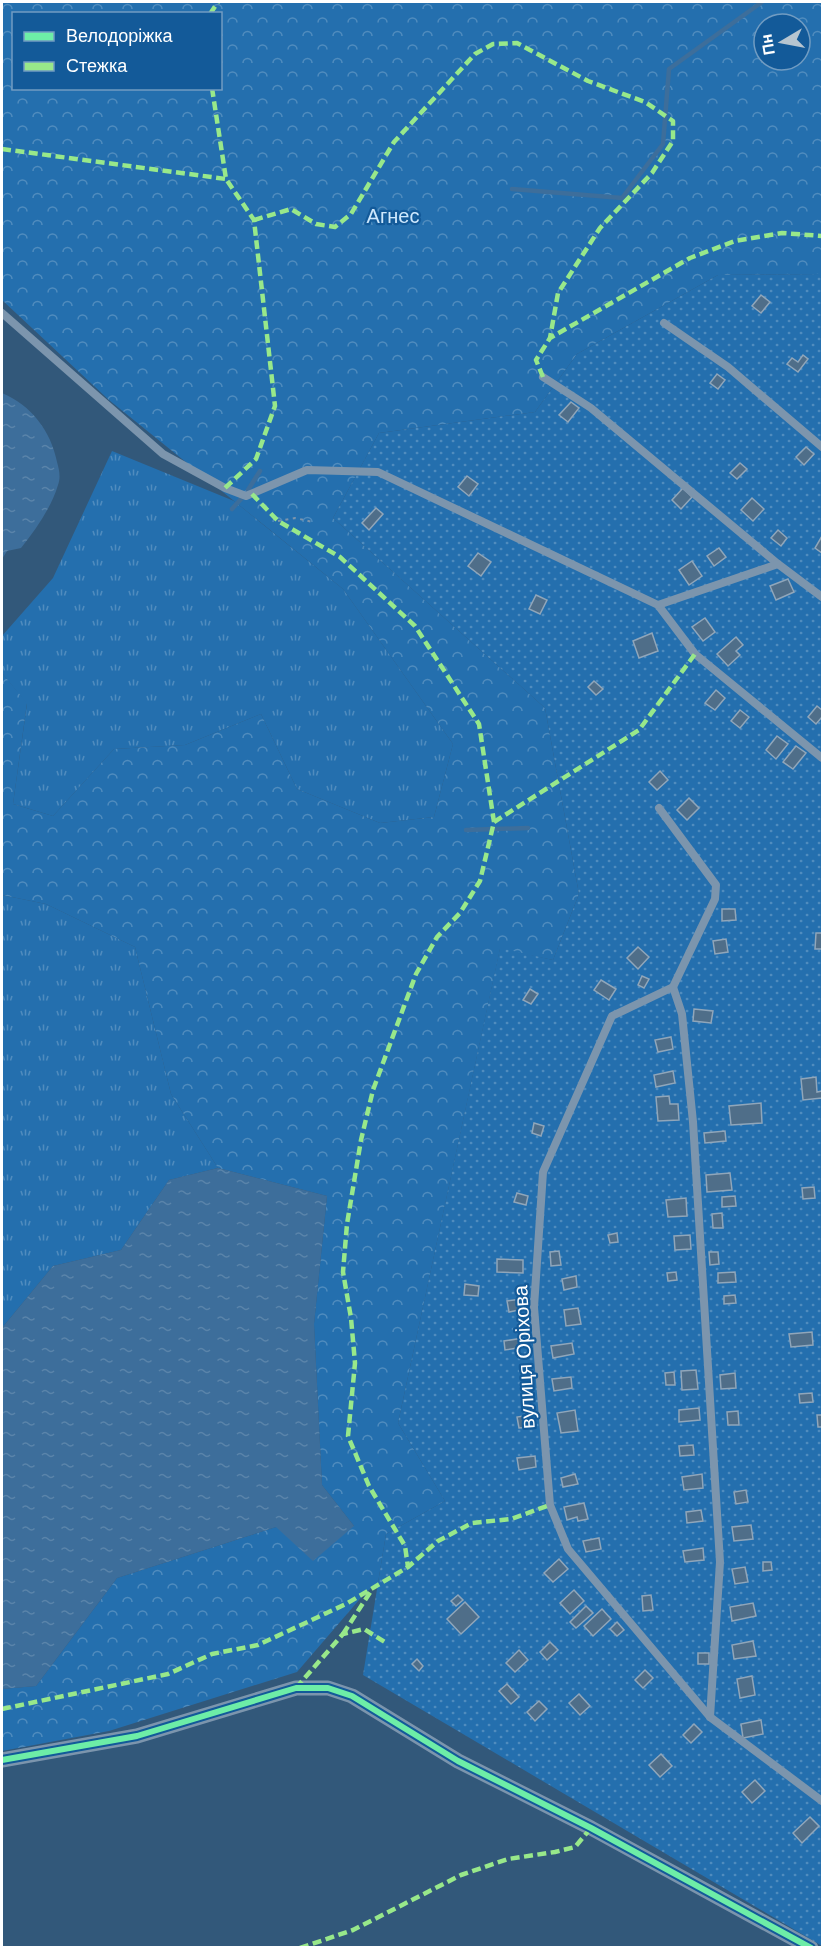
<svg xmlns="http://www.w3.org/2000/svg" width="824" height="1949" font-family="'DM Sans',sans-serif">
  <defs>
    <pattern id="grass-tufts" width="24" height="20" patternUnits="userSpaceOnUse" patternTransform="scale(1.5)"><rect width="24" height="20" fill="#246fae"/><path d="M3 7l-1-3M5 7V3M7 7l1-3M15 17l-1-3M17 17v-4M19 17l1-3" fill="none" stroke="#508cbe"/></pattern>
    <pattern id="forest-crowns" width="20" height="18" patternUnits="userSpaceOnUse" patternTransform="scale(1.5)"><rect width="20" height="18" fill="#246fae"/><path d="M2 6a3 3 0 1 1 6 0M12 15a3 3 0 1 1 6 0" fill="none" stroke="#508cbe"/></pattern>
    <pattern id="park-dots" width="8" height="8" patternUnits="userSpaceOnUse" patternTransform="scale(1.5)"><rect width="8" height="8" fill="#246fae"/><path d="M2 2h.1M6 6h.1" fill="none" stroke="#508cbe" stroke-width="1.8" stroke-linecap="round"/></pattern>
    <pattern id="water-ripples" width="26" height="14" patternUnits="userSpaceOnUse" patternTransform="scale(1.5)"><rect width="26" height="14" fill="#3d6e9b"/><path d="M2 4q2-2 4 0t4 0M15 11q2-2 4 0t4 0" fill="none" stroke="#5a84aa"/></pattern>
  </defs>
  <rect width="100%" height="100%" fill="#32587a"/>
  <g fill="url(#grass-tufts)">
    <path d="M 112,451 L 234,501 L 343,589 L 453,744 L 434,817 L 380,823 L 297,789 L 261,714 L 185,745 L 114,749 L 53,816 L 13,804 L 27,704 L 2,673 L 2,636 L 53,578 Z"/>
    <path d="M 2,895 L 46,904 L 135,947 L 171,1094 L 218,1168 L 169,1180 L 121,1250 L 53,1266 L 2,1328 Z"/>
  </g>
  <path fill="url(#forest-crowns)" fill-rule="evenodd" d="M 2,2 L 822,2 L 822,274 L 718,275 L 577,354 L 535,412 L 379,433 L 333,518 L 545,708 L 579,894 L 553,960 L 500,949 L 398,1423 L 445,1501 L 386,1534 L 378,1583 L 365,1593 L 297,1672 L 109,1731 L 2,1751 L 2,1689 L 36,1686 L 117,1578 L 276,1527 L 354,1526 L 322,1485 L 314,1324 L 327,1196 L 218,1168 L 171,1094 L 135,947 L 46,904 L 2,895 L 2,673 L 27,703 L 13,804 L 53,816 L 114,749 L 185,745 L 261,714 L 297,789 L 380,823 L 434,817 L 453,744 L 343,589 L 109,400 L 2,300 ZM 14,14 L 220,14 L 220,88 L 14,88 ZM 764,24 L 800,24 L 800,60 L 764,60 Z"/>
  <path fill="url(#park-dots)" d="M 822,274 L 822,1946 L 363,1675 L 386,1534 L 445,1501 L 398,1423 L 500,948 L 553,960 L 579,894 L 545,708 L 333,518 L 379,433 L 535,412 L 577,354 L 718,275 Z"/>
  <g fill="url(#water-ripples)">
    <path d="M 2,393 C 31,405 51,431 57,462 C 59,469 61,477 58,485 C 51,508 36,529 21,548 L 7,551 L 2,559 Z"/>
    <path d="M 218,1168 L 327,1196 L 314,1324 L 322,1485 L 354,1526 L 313,1561 L 276,1527 L 117,1578 L 36,1686 L 2,1689 L 2,1328 L 53,1266 L 121,1250 L 169,1180 Z"/>
  </g>
  <g fill="none" stroke-linecap="round" stroke-linejoin="round">
    <g stroke="#3d6e9b" stroke-width="4.5">
      <path d="M 512,189 L 622,198 L 663,144 L 669,69 L 762,2"/>
      <path d="M 248,490 L 260,471"/>
      <path d="M 232,509 L 241,499"/>
      <path d="M 466,830 L 528,828"/>
    </g>
  </g>
  <g fill="#4f6e89" stroke="#90a6ba" stroke-width="1.5">
    <path d="M 761,295 L 770,302 L 761,313 L 752,306 Z"/>
    <path d="M 803,355 L 808,359 L 798,372 L 787,364 L 792,358 L 798,362 Z"/>
    <path d="M 717,374 L 725,380 L 718,389 L 710,383 Z"/>
    <path d="M 571,402 L 579,408 L 568,422 L 559,415 Z"/>
    <path d="M 806,447 L 814,454 L 804,465 L 796,457 Z"/>
    <path d="M 740,463 L 747,469 L 737,479 L 730,473 Z"/>
    <path d="M 467,476 L 478,484 L 469,496 L 458,487 Z"/>
    <path d="M 683,488 L 692,497 L 681,509 L 672,500 Z"/>
    <path d="M 752,498 L 764,509 L 753,521 L 741,510 Z"/>
    <path d="M 376,508 L 383,514 L 369,530 L 362,523 Z"/>
    <path d="M 778,530 L 787,538 L 781,546 L 771,538 Z"/>
    <path d="M 822,536 L 822,553 L 815,548 Z"/>
    <path d="M 719,548 L 726,557 L 714,566 L 707,556 Z"/>
    <path d="M 478,553 L 491,562 L 481,576 L 468,566 Z"/>
    <path d="M 692,561 L 702,576 L 689,585 L 679,570 Z"/>
    <path d="M 788,579 L 794,592 L 776,600 L 770,586 Z"/>
    <path d="M 536,595 L 547,600 L 540,614 L 529,609 Z"/>
    <path d="M 705,618 L 715,632 L 703,641 L 692,627 Z"/>
    <path d="M 652,633 L 658,651 L 639,658 L 633,641 Z"/>
    <path d="M 736,637 L 743,645 L 736,651 L 740,655 L 728,666 L 717,654 Z"/>
    <path d="M 594,681 L 603,689 L 596,695 L 588,687 Z"/>
    <path d="M 716,690 L 725,698 L 715,710 L 705,703 Z"/>
    <path d="M 817,706 L 822,710 L 822,717 L 816,724 L 808,717 Z"/>
    <path d="M 740,710 L 749,717 L 740,728 L 731,721 Z"/>
    <path d="M 777,736 L 788,744 L 776,759 L 766,750 Z"/>
    <path d="M 796,746 L 806,753 L 793,769 L 783,762 Z"/>
    <path d="M 660,771 L 668,780 L 657,790 L 649,782 Z"/>
    <path d="M 689,798 L 699,808 L 687,820 L 677,810 Z"/>
    <path d="M 722,909 L 735,909 L 736,920 L 722,921 Z"/>
    <path d="M 816,933 L 822,933 L 822,949 L 815,949 Z"/>
    <path d="M 726,939 L 728,952 L 715,954 L 713,941 Z"/>
    <path d="M 638,947 L 649,957 L 638,969 L 627,958 Z"/>
    <path d="M 642,976 L 649,979 L 644,988 L 638,985 Z"/>
    <path d="M 601,980 L 616,989 L 609,1000 L 594,990 Z"/>
    <path d="M 530,989 L 538,994 L 531,1004 L 523,1000 Z"/>
    <path d="M 694,1009 L 713,1011 L 711,1023 L 693,1021 Z"/>
    <path d="M 671,1037 L 673,1049 L 658,1052 L 655,1040 Z"/>
    <path d="M 673,1071 L 675,1083 L 656,1087 L 654,1075 Z"/>
    <path d="M 816,1077 L 817,1092 L 822,1091 L 822,1098 L 803,1100 L 801,1079 Z"/>
    <path d="M 669,1096 L 670,1104 L 678,1104 L 679,1120 L 658,1121 L 656,1097 Z"/>
    <path d="M 761,1103 L 762,1123 L 731,1125 L 729,1106 Z"/>
    <path d="M 534,1123 L 544,1126 L 541,1136 L 532,1133 Z"/>
    <path d="M 725,1131 L 726,1141 L 705,1143 L 704,1133 Z"/>
    <path d="M 730,1173 L 732,1190 L 707,1192 L 706,1175 Z"/>
    <path d="M 814,1187 L 815,1198 L 803,1199 L 802,1188 Z"/>
    <path d="M 517,1193 L 528,1196 L 526,1205 L 514,1202 Z"/>
    <path d="M 735,1196 L 736,1206 L 722,1207 L 722,1197 Z"/>
    <path d="M 686,1198 L 687,1216 L 668,1217 L 666,1200 Z"/>
    <path d="M 722,1213 L 723,1228 L 713,1228 L 712,1214 Z"/>
    <path d="M 617,1233 L 618,1242 L 610,1243 L 608,1235 Z"/>
    <path d="M 690,1235 L 691,1249 L 675,1250 L 674,1236 Z"/>
    <path d="M 559,1251 L 561,1265 L 551,1266 L 550,1252 Z"/>
    <path d="M 709,1252 L 718,1252 L 719,1264 L 710,1265 Z"/>
    <path d="M 497,1259 L 523,1260 L 523,1273 L 497,1272 Z"/>
    <path d="M 676,1272 L 677,1280 L 668,1281 L 667,1273 Z"/>
    <path d="M 735,1272 L 736,1282 L 718,1283 L 718,1273 Z"/>
    <path d="M 576,1276 L 577,1287 L 564,1290 L 562,1279 Z"/>
    <path d="M 465,1284 L 479,1286 L 478,1296 L 464,1295 Z"/>
    <path d="M 735,1295 L 736,1303 L 724,1304 L 724,1296 Z"/>
    <path d="M 522,1299 L 524,1309 L 509,1312 L 507,1301 Z"/>
    <path d="M 578,1308 L 581,1324 L 566,1326 L 564,1310 Z"/>
    <path d="M 812,1332 L 813,1345 L 791,1347 L 789,1334 Z"/>
    <path d="M 523,1338 L 524,1347 L 505,1350 L 504,1341 Z"/>
    <path d="M 572,1343 L 574,1354 L 553,1358 L 551,1346 Z"/>
    <path d="M 696,1370 L 698,1389 L 682,1390 L 681,1371 Z"/>
    <path d="M 674,1372 L 675,1385 L 666,1385 L 665,1373 Z"/>
    <path d="M 735,1373 L 736,1388 L 721,1389 L 720,1375 Z"/>
    <path d="M 571,1377 L 572,1388 L 554,1391 L 552,1379 Z"/>
    <path d="M 812,1393 L 813,1402 L 800,1403 L 799,1394 Z"/>
    <path d="M 699,1408 L 700,1420 L 679,1422 L 679,1410 Z"/>
    <path d="M 575,1410 L 578,1431 L 561,1433 L 557,1413 Z"/>
    <path d="M 738,1411 L 739,1425 L 728,1425 L 727,1412 Z"/>
    <path d="M 529,1415 L 531,1427 L 519,1428 L 517,1417 Z"/>
    <path d="M 817,1415 L 822,1415 L 822,1427 L 818,1427 Z"/>
    <path d="M 693,1445 L 694,1455 L 680,1456 L 679,1446 Z"/>
    <path d="M 535,1456 L 536,1467 L 519,1470 L 517,1458 Z"/>
    <path d="M 575,1474 L 578,1484 L 563,1487 L 561,1478 Z"/>
    <path d="M 702,1474 L 703,1488 L 684,1490 L 682,1477 Z"/>
    <path d="M 746,1490 L 748,1502 L 736,1504 L 734,1492 Z"/>
    <path d="M 584,1503 L 588,1519 L 578,1521 L 577,1517 L 567,1520 L 564,1507 Z"/>
    <path d="M 701,1510 L 703,1521 L 687,1523 L 686,1512 Z"/>
    <path d="M 751,1525 L 753,1539 L 734,1541 L 732,1527 Z"/>
    <path d="M 599,1538 L 601,1549 L 586,1552 L 583,1541 Z"/>
    <path d="M 703,1548 L 704,1560 L 685,1562 L 683,1551 Z"/>
    <path d="M 559,1559 L 568,1569 L 553,1582 L 544,1573 Z"/>
    <path d="M 763,1562 L 771,1562 L 772,1570 L 763,1571 Z"/>
    <path d="M 745,1567 L 748,1582 L 735,1584 L 732,1569 Z"/>
    <path d="M 574,1590 L 584,1601 L 570,1614 L 560,1603 Z"/>
    <path d="M 458,1595 L 463,1600 L 456,1606 L 451,1601 Z"/>
    <path d="M 651,1595 L 653,1610 L 643,1611 L 642,1596 Z"/>
    <path d="M 465,1602 L 479,1617 L 461,1634 L 447,1619 Z"/>
    <path d="M 753,1603 L 756,1616 L 732,1621 L 730,1607 Z"/>
    <path d="M 586,1606 L 593,1613 L 576,1628 L 570,1622 Z"/>
    <path d="M 602,1609 L 611,1619 L 593,1636 L 584,1626 Z"/>
    <path d="M 617,1622 L 624,1630 L 617,1636 L 610,1629 Z"/>
    <path d="M 753,1641 L 756,1656 L 734,1659 L 732,1645 Z"/>
    <path d="M 550,1642 L 558,1650 L 547,1660 L 540,1652 Z"/>
    <path d="M 519,1650 L 528,1660 L 515,1672 L 506,1663 Z"/>
    <rect x="698" y="1653" width="11" height="11"/>
    <path d="M 417,1659 L 423,1666 L 419,1671 L 412,1664 Z"/>
    <path d="M 645,1670 L 653,1678 L 643,1688 L 635,1680 Z"/>
    <path d="M 752,1676 L 755,1695 L 740,1698 L 737,1679 Z"/>
    <path d="M 507,1684 L 519,1697 L 511,1704 L 499,1691 Z"/>
    <path d="M 579,1694 L 590,1706 L 580,1715 L 569,1703 Z"/>
    <path d="M 539,1701 L 547,1709 L 535,1721 L 527,1712 Z"/>
    <path d="M 761,1720 L 763,1734 L 743,1738 L 741,1724 Z"/>
    <path d="M 694,1724 L 702,1732 L 691,1743 L 683,1735 Z"/>
    <path d="M 661,1754 L 672,1766 L 660,1777 L 649,1765 Z"/>
    <path d="M 755,1780 L 765,1791 L 752,1803 L 742,1792 Z"/>
    <path d="M 810,1817 L 819,1826 L 802,1843 L 793,1833 Z"/>
  </g>
  <g fill="none" stroke-linecap="round" stroke-linejoin="round">
    <path stroke="#7c95ad" stroke-width="2" stroke-dasharray="3 4.5" stroke-linecap="butt" d="M 278,521 L 295,518 L 313,522"/>
    <g stroke="#7c95ad" stroke-width="8">
      <path d="M 2,313 L 163,454 L 225,488 L 246,496 L 307,470 L 378,472 L 658,605 L 695,654 L 822,758"/>
      <path d="M 664,323 L 728,367 L 822,447"/>
      <path d="M 543,377 L 591,408 L 778,564 L 822,597"/>
      <path d="M 658,605 L 778,564"/>
      <path d="M 659,808 L 716,885 L 715,899 L 673,987 L 612,1016 L 543,1172 L 534,1307 L 550,1505 L 568,1549 L 710,1717 L 822,1801"/>
      <path d="M 673,987 L 682,1014 L 693,1122 L 720,1562 L 710,1717"/>
    </g>
    <path stroke="#7c95ad" stroke-width="15" d="M 2,1760 L 137,1736 L 296,1688 L 328,1688 L 352,1696 L 458,1761 L 591,1828 L 811,1948"/>
    <g stroke="#98e88a" stroke-width="4.5" stroke-dasharray="9 4.5" stroke-linecap="butt">
      <path d="M 210,14 L 218,2"/>
      <path d="M 212,88 L 226,179 L 254,220 L 275,406 L 256,459 L 225,488"/>
      <path d="M 2,149 L 226,179"/>
      <path d="M 254,220 L 291,209 L 316,224 L 335,227 L 351,214 L 394,142 L 475,54 L 493,44 L 517,43 L 588,81 L 645,102 L 673,121 L 673,141 L 652,173 L 600,228 L 558,293 L 550,338"/>
      <path d="M 543,377 L 536,360 L 550,338 L 690,258 L 735,241 L 782,233 L 822,236"/>
      <path d="M 252,494 L 278,521 L 340,557 L 415,626 L 479,724 L 494,822 L 480,881 L 460,913 L 437,937 L 416,974 L 373,1090 L 361,1140 L 347,1224 L 343,1272 L 351,1318 L 355,1363 L 348,1436 L 369,1486 L 405,1546 L 408,1567"/>
      <path d="M 494,822 L 639,730 L 695,654"/>
      <path d="M 343,1634 L 371,1591"/>
      <path d="M 296,1688 L 343,1634 L 364,1629 L 388,1644"/>
      <path d="M 2,1709 L 168,1674 L 212,1654 L 258,1645 L 346,1604 L 408,1567 L 438,1541 L 472,1523 L 511,1519 L 550,1505"/>
      <path d="M 300,1948 L 353,1930 L 461,1875 L 508,1859 L 555,1852 L 575,1847 L 591,1828"/>
    </g>
    <defs>
      <path id="cycleway" d="M 2,1760 L 137,1736 L 296,1688 L 328,1688 L 352,1696 L 458,1761 L 591,1828 L 811,1948"/>
    </defs>
    <use href="#cycleway" stroke="#135a99" stroke-width="10"/>
    <use href="#cycleway" stroke="#6deda7" stroke-width="6"/>
  </g>
  <g text-anchor="middle" stroke-width="4.5" stroke-linejoin="round" paint-order="stroke">
    <g font-size="20" fill="#cee8fd" stroke="#135a99">
      <text x="393" y="223">Агнес</text>
    </g>
    <g font-size="20" fill="#fff" stroke="#135a99">
      <text transform="translate(524 1357) rotate(-93)" y="7">вулиця Оріхова</text>
    </g>
  </g>
  <rect width="824" height="1949" fill="none" stroke="#ffffff" stroke-width="6"/>
  <rect x="12" y="12" width="210" height="78" fill="#135a99" stroke="#719cc2" stroke-width="1.5"/>
  <rect x="24" y="32" width="30" height="9" fill="#6deda7" stroke="#719cc2" stroke-width="1.5"/>
  <text x="66" y="42" font-size="18" fill="#ffffff">Велодоріжка</text>
  <rect x="24" y="62" width="30" height="9" fill="#98e88a" stroke="#719cc2" stroke-width="1.5"/>
  <text x="66" y="72" font-size="18" fill="#ffffff">Стежка</text>
  <g transform="translate(782 42) rotate(260)"><circle r="28" fill="#135a99" stroke="#719cc2" stroke-width="1.5"/>
  <path d="M0-4.5L10 22L0 15L-10 22Z" fill="#b7c5d0"/>
  <text y="-9" font-size="16" font-weight="bold" text-anchor="middle" fill="#ffffff">Пн</text>
  </g>
</svg>
